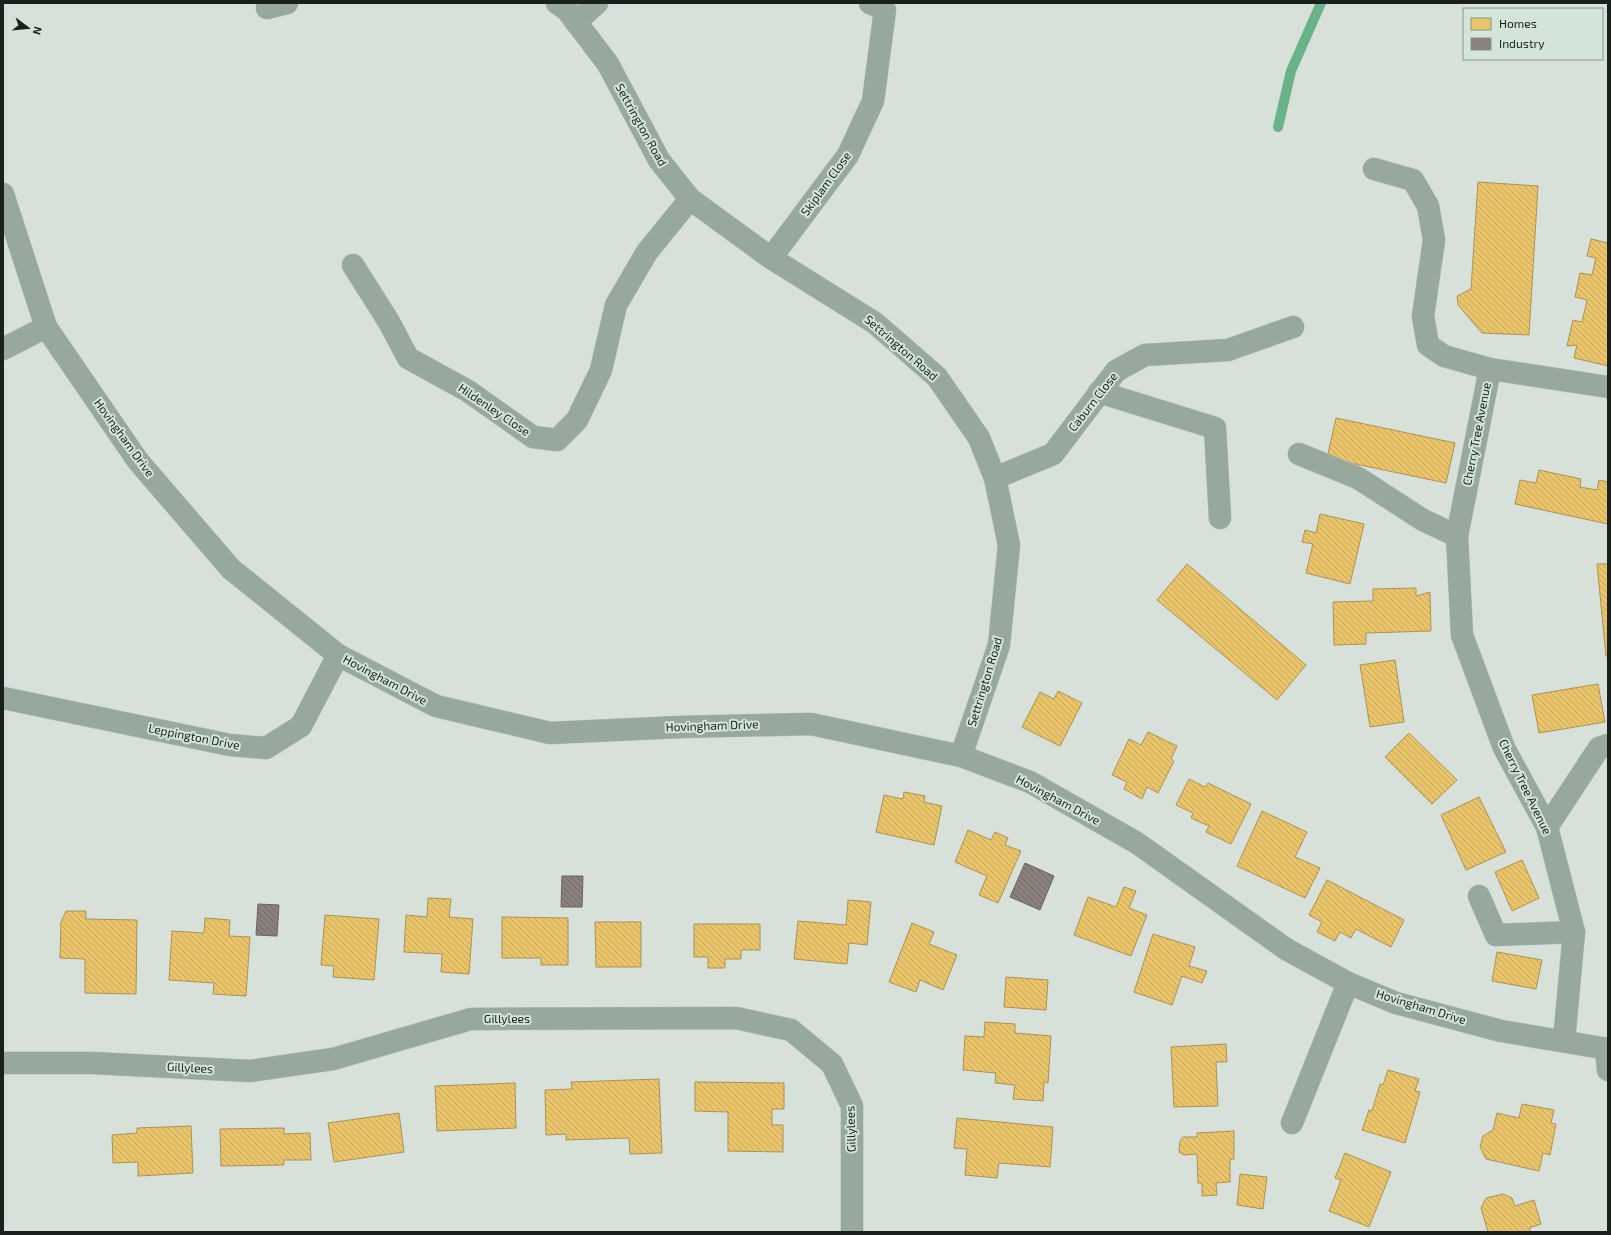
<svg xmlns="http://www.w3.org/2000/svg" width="1611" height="1235" font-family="'Exo 2',sans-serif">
  <defs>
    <pattern id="homes-back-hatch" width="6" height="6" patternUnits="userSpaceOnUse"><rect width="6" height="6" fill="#e9c46a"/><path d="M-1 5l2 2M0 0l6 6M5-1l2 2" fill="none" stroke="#c7a85b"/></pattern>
    <pattern id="industry-back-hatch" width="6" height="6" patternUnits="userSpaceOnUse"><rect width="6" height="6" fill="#8a817c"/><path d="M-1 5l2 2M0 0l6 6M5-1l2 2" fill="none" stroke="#706965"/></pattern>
  </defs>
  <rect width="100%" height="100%" fill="#d7e0d9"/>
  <g fill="url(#homes-back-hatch)" stroke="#ab9353">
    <path d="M 1478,182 L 1538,186 L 1529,335 L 1482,333 L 1458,305 L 1457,296 L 1471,289 Z"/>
    <path d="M 1591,239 L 1608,243 L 1608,366 L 1574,358 L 1577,345 L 1567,346 L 1573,320 L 1582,322 L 1587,300 L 1575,297 L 1580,273 L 1592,275 L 1596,258 L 1587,256 Z"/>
    <path d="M 1336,418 L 1455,443 L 1446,483 L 1327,458 Z"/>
    <path d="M 1539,470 L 1581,479 L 1580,487 L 1597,490 L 1599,480 L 1608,482 L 1608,524 L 1515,504 L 1520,480 L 1536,483 Z"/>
    <path d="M 1320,514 L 1364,524 L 1350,584 L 1306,573 L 1313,544 L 1302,542 L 1305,530 L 1316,533 Z"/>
    <path d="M 1187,564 L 1306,665 L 1277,700 L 1157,600 Z"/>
    <path d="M 1597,564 L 1608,564 L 1608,656 L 1606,656 Z"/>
    <path d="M 1416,588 L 1416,596 L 1430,592 L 1431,631 L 1366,633 L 1366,644 L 1334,645 L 1333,602 L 1373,601 L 1373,589 Z"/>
    <path d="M 1395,660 L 1404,722 L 1370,727 L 1360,665 Z"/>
    <path d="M 1598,684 L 1605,722 L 1539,733 L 1532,695 Z"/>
    <path d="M 1058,691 L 1082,703 L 1060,746 L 1022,727 L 1040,692 L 1054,699 Z"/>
    <path d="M 1148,732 L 1177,746 L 1171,759 L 1174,761 L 1158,793 L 1147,787 L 1142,799 L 1124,789 L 1127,782 L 1112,775 L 1129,739 L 1141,745 Z"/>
    <path d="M 1409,733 L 1457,780 L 1432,804 L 1385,757 Z"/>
    <path d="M 1189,779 L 1205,787 L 1208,783 L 1251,804 L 1231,844 L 1206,832 L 1209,826 L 1191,818 L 1193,813 L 1176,805 Z"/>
    <path d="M 904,792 L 925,796 L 924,802 L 942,806 L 934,845 L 876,832 L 884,795 L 903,799 Z"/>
    <path d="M 1479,797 L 1506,852 L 1466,870 L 1441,815 Z"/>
    <path d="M 1262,811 L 1307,832 L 1295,857 L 1320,868 L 1305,898 L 1237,866 Z"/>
    <path d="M 968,830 L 991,840 L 995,832 L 1008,838 L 1005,845 L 1021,851 L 998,903 L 979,895 L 987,876 L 955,862 Z"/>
    <path d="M 1522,860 L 1539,898 L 1512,911 L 1495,872 Z"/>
    <path d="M 1327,880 L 1404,920 L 1391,947 L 1356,929 L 1351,938 L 1340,932 L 1335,941 L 1317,932 L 1322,922 L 1309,915 Z"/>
    <path d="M 1124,887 L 1136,891 L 1129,908 L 1147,915 L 1131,956 L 1074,935 L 1088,897 L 1116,907 Z"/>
    <path d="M 428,898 L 451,899 L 449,917 L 473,919 L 469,974 L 441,972 L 442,954 L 404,952 L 406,915 L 427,917 Z"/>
    <path d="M 848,900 L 871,902 L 867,945 L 849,943 L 847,964 L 794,959 L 798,921 L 846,925 Z"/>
    <path d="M 66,911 L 86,911 L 86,919 L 137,920 L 136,994 L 85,993 L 85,959 L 60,958 L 61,922 Z"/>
    <path d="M 325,915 L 379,919 L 374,980 L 333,977 L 334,966 L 321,965 Z"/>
    <path d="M 502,917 L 568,918 L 568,965 L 541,965 L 541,958 L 502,958 Z"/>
    <path d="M 205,918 L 230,920 L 229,936 L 250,937 L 246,996 L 213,994 L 214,983 L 169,980 L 172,931 L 204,933 Z"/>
    <path d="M 595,922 L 641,922 L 641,967 L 596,967 Z"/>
    <path d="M 912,923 L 934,932 L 929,944 L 957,955 L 943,990 L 920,980 L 916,992 L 889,982 Z"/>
    <path d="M 694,924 L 760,924 L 760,950 L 741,950 L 741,959 L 725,959 L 725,968 L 708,968 L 708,957 L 694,957 Z"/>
    <path d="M 1153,934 L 1195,947 L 1189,966 L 1207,971 L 1202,983 L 1182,976 L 1172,1005 L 1134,992 Z"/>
    <path d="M 1497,952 L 1542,960 L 1536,989 L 1492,981 Z"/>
    <path d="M 1006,977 L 1048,980 L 1046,1010 L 1004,1007 Z"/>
    <path d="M 985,1022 L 1015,1024 L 1015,1033 L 1051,1036 L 1048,1083 L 1044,1082 L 1043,1101 L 1013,1099 L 1015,1085 L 995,1083 L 996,1073 L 963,1070 L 965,1036 L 984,1037 Z"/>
    <path d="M 1226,1044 L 1227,1062 L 1216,1062 L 1218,1106 L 1174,1107 L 1171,1047 Z"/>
    <path d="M 1388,1070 L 1419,1079 L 1415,1091 L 1420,1092 L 1405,1143 L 1362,1130 L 1369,1110 L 1372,1111 L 1380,1084 L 1383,1085 Z"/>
    <path d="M 659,1079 L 662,1153 L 630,1154 L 629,1138 L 566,1140 L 566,1134 L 546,1135 L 545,1090 L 572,1089 L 571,1082 Z"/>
    <path d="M 695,1082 L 784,1083 L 784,1109 L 772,1109 L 772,1125 L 783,1125 L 783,1152 L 728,1151 L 728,1112 L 695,1111 Z"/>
    <path d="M 515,1083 L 516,1128 L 437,1131 L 435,1086 Z"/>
    <path d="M 1522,1104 L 1554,1110 L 1551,1123 L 1556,1124 L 1550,1155 L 1543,1153 L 1539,1171 L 1486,1159 L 1480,1147 L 1483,1136 L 1493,1130 L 1497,1113 L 1519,1118 Z"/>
    <path d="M 399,1113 L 404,1152 L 334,1162 L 328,1123 Z"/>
    <path d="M 957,1118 L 1053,1127 L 1050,1167 L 999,1163 L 997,1178 L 965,1175 L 967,1149 L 954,1148 Z"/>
    <path d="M 191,1126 L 193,1173 L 138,1176 L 138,1162 L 113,1163 L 112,1135 L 137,1133 L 137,1128 Z"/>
    <path d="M 284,1128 L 284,1134 L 310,1133 L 311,1160 L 284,1160 L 284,1165 L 221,1166 L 220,1129 Z"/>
    <path d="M 1234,1131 L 1234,1159 L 1230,1159 L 1230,1182 L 1216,1183 L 1217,1195 L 1202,1196 L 1202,1183 L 1198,1183 L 1197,1154 L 1184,1155 L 1179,1152 L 1180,1141 L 1183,1137 L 1197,1137 L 1197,1133 Z"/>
    <path d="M 1345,1153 L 1391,1172 L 1369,1227 L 1329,1211 L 1341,1180 L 1335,1178 Z"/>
    <path d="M 1240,1174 L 1267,1177 L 1263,1209 L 1237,1205 Z"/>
    <path d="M 1503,1194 L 1512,1198 L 1515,1206 L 1534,1200 L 1541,1224 L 1529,1228 L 1531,1232 L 1488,1232 L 1481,1208 L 1486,1198 Z"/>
  </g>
  <g fill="url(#industry-back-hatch)" stroke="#68645f">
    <path d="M 1025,863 L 1054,876 L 1040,910 L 1010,897 Z"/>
    <path d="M 562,876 L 583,876 L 582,907 L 561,907 Z"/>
    <path d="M 258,904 L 279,905 L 277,936 L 256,935 Z"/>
  </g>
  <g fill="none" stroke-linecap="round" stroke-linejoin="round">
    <path stroke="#6ab287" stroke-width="10" d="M 1278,127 L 1291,71 L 1321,3"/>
    <defs>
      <g id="minor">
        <path d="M 557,3 L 567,10 L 608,64 L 659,160 L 690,199 L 771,258 L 875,323 L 937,377 L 979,438 L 995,478 L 1009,545 L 999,645 L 961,756"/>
        <path d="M 267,8 L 287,3"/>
        <path d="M 576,22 L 597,3"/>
        <path d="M 1374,169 L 1413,180 L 1428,206 L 1434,240 L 1423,316 L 1428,345 L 1444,356 L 1490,369 L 1457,536"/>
        <path d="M 3,194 L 46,327 L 138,461 L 231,569 L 338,655 L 436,706 L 550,733 L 680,727 L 811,724 L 961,756 L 1030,782 L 1137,843 L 1286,949 L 1348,983 L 1396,1003 L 1501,1031 L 1608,1049"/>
        <path d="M 771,258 L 848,155 L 873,101 L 885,10 L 870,3"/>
        <path d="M 353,265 L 389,322 L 408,358 L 468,391 L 533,437 L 557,440 L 577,420 L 601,370 L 616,305 L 647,252 L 690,199"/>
        <path d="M 3,349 L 46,327"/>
        <path d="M 1490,369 L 1608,387"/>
        <path d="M 1099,392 L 1215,428 L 1220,518"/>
        <path d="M 1299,454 L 1358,478 L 1423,520 L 1457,536 L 1462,635 L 1504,748 L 1547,827 L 1574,932 L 1564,1041"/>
        <path d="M 995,478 L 1053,454 L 1116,371 L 1145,355 L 1228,350 L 1293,327"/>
        <path d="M 3,698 L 230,745 L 266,748 L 301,726 L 338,655"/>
        <path d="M 1547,827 L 1599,748 L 1608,745"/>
        <path d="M 1479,896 L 1496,935 L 1574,932"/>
        <path d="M 1606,1049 L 1608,1070"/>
        <path d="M 3,1063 L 92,1063 L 250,1071 L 333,1059 L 471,1019 L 736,1018 L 791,1030 L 832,1064 L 852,1106 L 852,1232"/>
        <path d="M 1292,1123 L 1348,983"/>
      </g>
    </defs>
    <use href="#minor" stroke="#b6bdb8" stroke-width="23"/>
    <use href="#minor" stroke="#96a99c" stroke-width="22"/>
  </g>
  <g text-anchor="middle" stroke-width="4" stroke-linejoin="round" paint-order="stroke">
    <g font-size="12" fill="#1a201c" stroke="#d3e4d8">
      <text transform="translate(641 125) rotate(61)" y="4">Settrington Road</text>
      <text transform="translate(826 184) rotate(-54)" y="4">Skiplam Close</text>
      <text transform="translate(901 348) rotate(41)" y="4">Settrington Road</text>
      <text transform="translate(1093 402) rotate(-52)" y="4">Caburn Close</text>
      <text transform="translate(494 410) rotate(34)" y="4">Hildenley Close</text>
      <text transform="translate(1477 434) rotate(-79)" y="4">Cherry Tree Avenue</text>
      <text transform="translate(124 438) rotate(54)" y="4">Hovingham Drive</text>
      <text transform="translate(385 680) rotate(28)" y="4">Hovingham Drive</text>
      <text transform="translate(985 682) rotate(-73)" y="4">Settrington Road</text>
      <text transform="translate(712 726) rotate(-2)" y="4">Hovingham Drive</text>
      <text transform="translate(194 737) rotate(11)" y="4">Leppington Drive</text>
      <text transform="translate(1525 787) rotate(64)" y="4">Cherry Tree Avenue</text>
      <text transform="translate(1058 800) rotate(28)" y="4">Hovingham Drive</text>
      <text transform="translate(1421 1007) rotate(17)" y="4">Hovingham Drive</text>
      <text x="507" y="1023">Gillylees</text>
      <text transform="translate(190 1068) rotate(3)" y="4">Gillylees</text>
      <text transform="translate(851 1129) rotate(-92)" y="4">Gillylees</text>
    </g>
  </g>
  <rect width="1611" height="1235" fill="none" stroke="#1a201c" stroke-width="8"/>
  <rect x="1463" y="8" width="140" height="52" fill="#d3e4d8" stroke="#89968d"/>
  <rect x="1471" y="18" width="20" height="12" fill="#e9c46a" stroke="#89968d"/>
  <text x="1499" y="28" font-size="12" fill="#1a201c">Homes</text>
  <rect x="1471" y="38" width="20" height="12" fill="#8a817c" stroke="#89968d"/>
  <text x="1499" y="48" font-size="12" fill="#1a201c">Industry</text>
  <g transform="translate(28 28) rotate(106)" stroke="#d3e4d8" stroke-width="3" paint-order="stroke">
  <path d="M0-3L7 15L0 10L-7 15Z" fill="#1a201c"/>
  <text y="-6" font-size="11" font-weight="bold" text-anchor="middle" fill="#1a201c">N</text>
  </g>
</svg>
